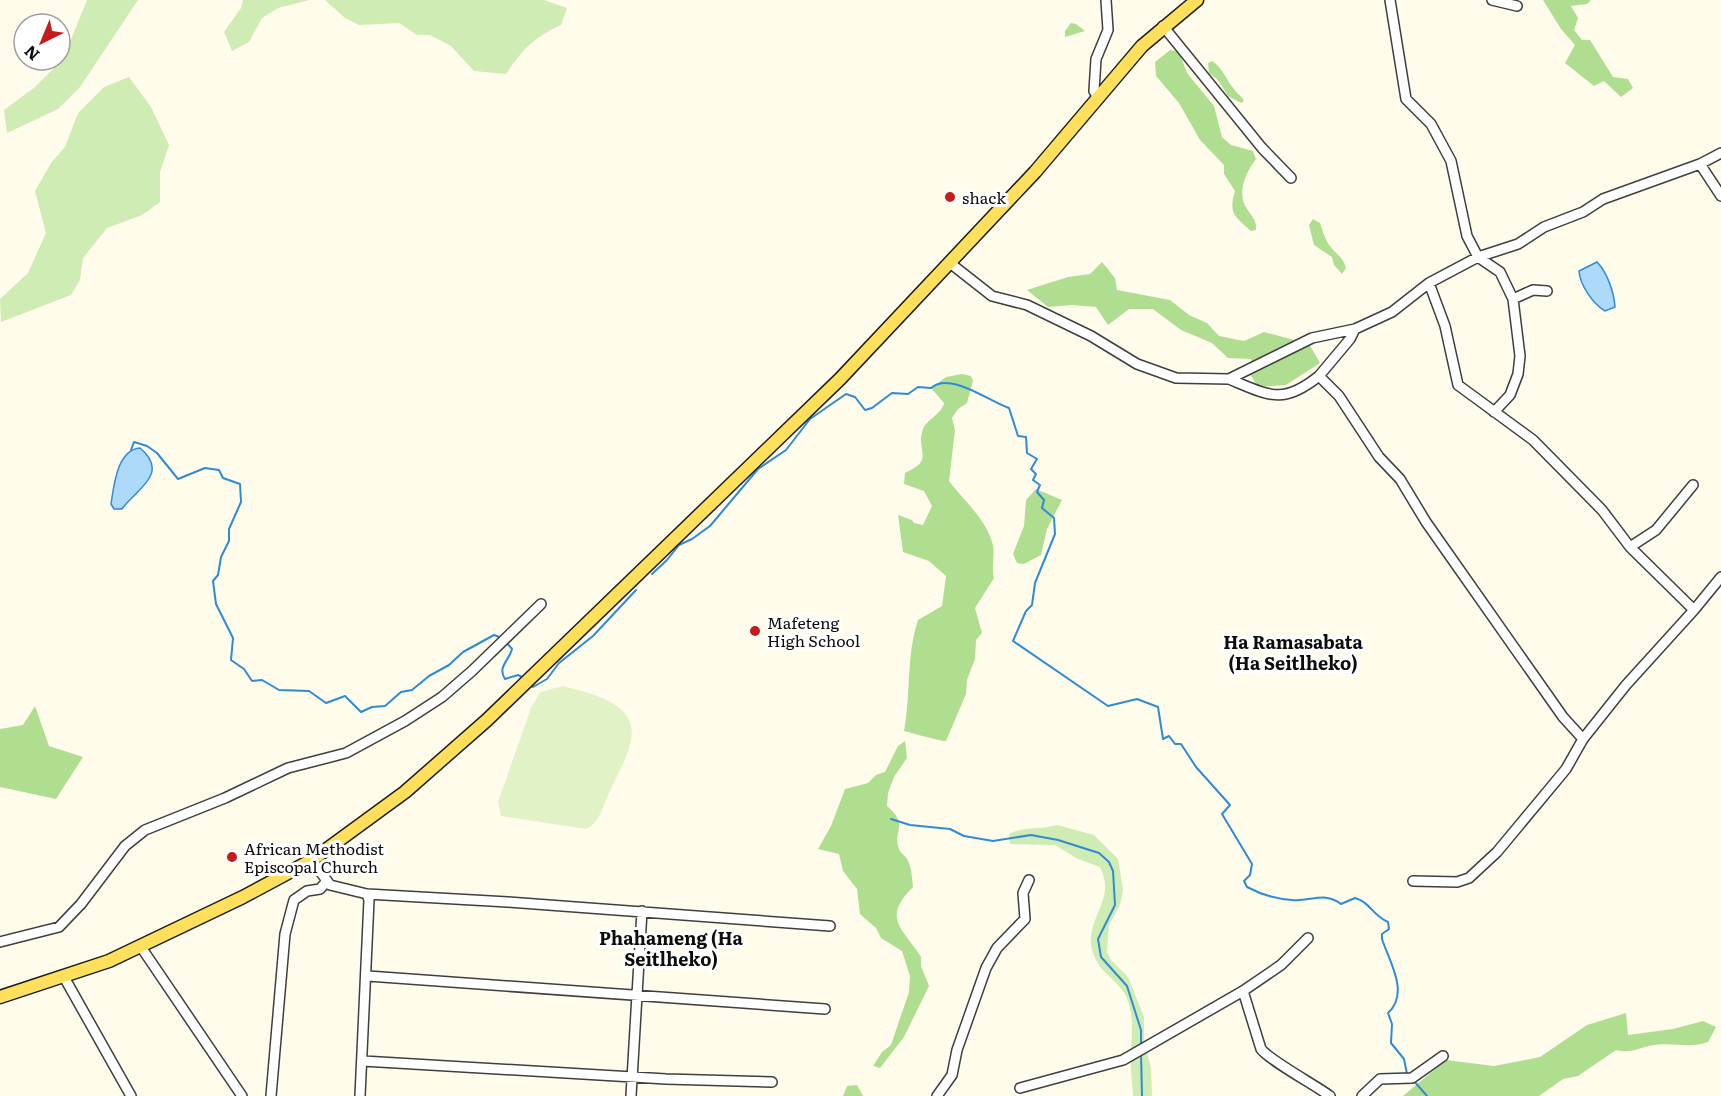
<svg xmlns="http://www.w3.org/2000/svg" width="1721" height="1096" viewBox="0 0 1721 1096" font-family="Literata,serif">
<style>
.green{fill:#ceecb3}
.forest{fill:#b0de91}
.pitch{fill:#e1f2c6}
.water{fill:#add9fa;stroke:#2f8bd6;stroke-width:1.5}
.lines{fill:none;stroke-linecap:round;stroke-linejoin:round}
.stream{stroke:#2f8bd6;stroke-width:2}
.minor-casing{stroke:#3f3f3f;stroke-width:12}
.major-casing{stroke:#1d1d1d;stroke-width:15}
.minor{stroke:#fff;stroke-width:9}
.major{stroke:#ffe05c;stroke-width:12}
.poi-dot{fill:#c51d1c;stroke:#fff;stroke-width:2}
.labels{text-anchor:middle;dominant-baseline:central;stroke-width:6;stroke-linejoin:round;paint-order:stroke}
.poi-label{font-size:16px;fill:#0c0c0c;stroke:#fff;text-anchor:start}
.neighbourhood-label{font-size:18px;font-weight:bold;fill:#0c0c0c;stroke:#fff}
</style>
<rect width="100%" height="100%" fill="#fffcec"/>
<path class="green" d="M87 0H138L80 87 58 109 7 133 4 110 35 87 63 59Z
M243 0H309L278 8 262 18 249 42 232 51 224 32 241 8Z
M325 0H544L567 8 561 25C533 38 523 49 506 74L474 71 451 46 430 35H417L399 23 359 25 345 18Z
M129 77 151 107 169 145 160 172V202L142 215 107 228 83 258 80 280 71 295 1 322 0 299 28 273 46 233 35 191 51 163 65 147 78 113 104 87Z
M1057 825 1094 835 1118 859 1123 890 1120 905 1109 925 1107 952 1111 960 1128 977 1144 1017V1041L1151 1068 1152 1096H1133C1133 1087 1131 1078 1131 1069 1129 1044 1137 1020 1126 996 1116 977 1094 971 1091 944 1089 915 1116 898 1100 867L1078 859 1055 845 1010 844 1009 834C1024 826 1041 830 1057 825Z"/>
<path class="forest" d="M1543 0H1591L1587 4 1571 6 1578 18 1574 30 1582 40H1590L1613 77 1628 79 1633 88 1621 97 1604 81 1594 86 1565 63 1575 45 1561 29Z
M1071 23 1076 24 1085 31 1065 37V31Z
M1170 50 1179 52 1187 73 1214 106 1222 137 1231 145 1253 151 1256 159C1246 172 1236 193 1247 209 1252 217 1257 220 1256 230L1251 231C1235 216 1228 214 1235 191L1224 174V165L1200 140 1179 103 1156 76 1155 62Z
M1212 61C1223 68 1226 80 1234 89 1237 94 1241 95 1244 101L1241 103 1228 96 1218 80 1209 73 1208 63Z
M1313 219 1320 223C1323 231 1324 238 1330 246 1336 255 1343 256 1346 268L1342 274 1334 265 1332 257 1314 245 1309 225Z
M1102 262 1115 278 1117 290 1170 300 1189 315 1207 323 1219 336 1244 341 1264 332 1309 344 1320 363 1286 385 1258 387 1250 374 1251 359 1228 358 1212 343 1181 330 1153 309H1129L1108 325 1096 307 1073 305 1048 307 1027 290 1068 277 1090 274Z
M962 374 971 376 973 381 967 403 958 409 952 418 955 430 949 481C964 501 987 520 993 545 995 557 991 567 994 578L975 608 982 633 976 640 975 659 967 680 966 694 946 741C938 741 913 733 904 731 911 694 906 656 918 620L942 606 946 576 929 561 903 552 898 515 912 520 914 523 923 525 932 506 924 491 904 484 905 473C936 459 915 452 923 429 927 419 941 415 944 403L931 388 946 377Z
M1036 489 1062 500 1047 529 1041 555 1024 564 1017 563 1013 554 1024 526 1026 500Z
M35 706 49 746 83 757 56 799 0 787V729L23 725Z
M905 741 907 758 894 777 888 793 887 806C910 826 892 830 899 849 901 854 905 855 907 859 912 867 912 879 913 887 881 919 903 928 921 957V966L929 986 904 1037 880 1068 873 1066 882 1052 891 1045 909 992 910 976 902 951 881 938 876 928 860 914 857 889 843 871 839 854 818 849 831 826 845 789 868 783 876 775 885 772 898 746Z
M1626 1013 1628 1035 1673 1029 1703 1021 1716 1027 1708 1042C1690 1049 1673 1042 1654 1045 1639 1047 1632 1054 1616 1050L1578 1076 1563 1079 1539 1096H1403L1446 1060 1494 1066 1540 1057 1587 1025Z
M857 1085 863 1096H843L847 1086Z"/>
<path class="pitch" d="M563 686C588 693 639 702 631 740 628 757 617 775 610 791 603 804 601 822 586 829L501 816 498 802 531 708 540 692Z"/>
<path class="water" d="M1597 262C1607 272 1614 292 1615 307L1605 311C1593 304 1580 285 1579 271Z
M140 448C171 474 135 490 122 509H114L111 504C114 485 117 450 140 448Z"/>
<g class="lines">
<path class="stream" d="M131 450 134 442 147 446 157 453 178 479 205 468 219 470 223 478 240 484 241 502 229 529V541L221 557 218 575 213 581 216 604 233 638 231 660 244 669 252 681 262 680 279 690 309 691 326 703 345 696 361 712 372 707 385 706 401 692 412 690 429 676 449 665 463 652 494 635 502 638
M652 574 667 560 679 545 692 539 710 526 758 469 786 450 810 419 846 394 855 397 865 410 872 408 892 393 908 394 918 387 931 388C950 371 988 401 1009 408L1018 436 1026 437 1027 453 1037 459 1031 469 1036 474 1033 480 1040 485 1037 492 1044 500 1042 508 1054 518 1055 534 1035 583 1032 605 1026 611 1013 641 1108 706 1137 699 1158 707 1163 739 1169 736 1175 744H1181L1196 767 1230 805 1222 814 1252 864 1250 875 1244 881 1247 887C1260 894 1276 899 1292 900 1310 902 1325 891 1341 904L1355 898C1370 902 1373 916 1388 922L1389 929 1382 934V939C1389 961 1410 993 1388 1013L1392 1024 1391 1043 1404 1059 1407 1074
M506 642 512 649C509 661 497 667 505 679L518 675 522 677
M533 687 547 679 559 663 593 636 636 590
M891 819 910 825 950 829 964 836 993 841 1031 835 1058 840 1099 853 1109 862 1113 871 1115 905 1098 939 1101 957 1127 986 1141 1030V1047
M1141 1053 1142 1096
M1413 1080 1427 1096"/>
<defs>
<path id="minor" d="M1390 0 1406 99 1431 124 1451 161 1467 236 1478 257 1500 272 1513 299 1520 356 1518 374 1510 395 1494 412
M1492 0 1517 6
M1163 26 1262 148 1291 178
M1098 98 1094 91 1096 59 1108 30 1106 0
M1700 164 1721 196
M950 263 992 296 1027 305 1091 336 1137 364 1176 378 1229 379 1312 338 1355 329
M1513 299 1533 290 1547 291
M1319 376 1350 339 1355 329 1392 312 1429 283 1478 257 1518 244 1544 227 1583 212 1603 199 1700 164 1721 153
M1229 379C1270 396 1283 405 1319 376L1339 396 1379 457 1400 479 1426 522 1563 717 1583 739
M1630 547 1656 530 1693 485
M1694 610 1721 577
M312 860 330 885 367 894 369 900 360 1096
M1413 881 1457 882 1469 878 1497 852 1566 769 1583 739 1626 685 1694 610 1630 547 1602 510 1533 440 1458 385 1445 326 1429 283
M367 894 508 902 830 926
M0 942 59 927 81 904 125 846 145 830 225 798 288 768 346 753 405 721 442 697 472 671 541 604
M141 947 242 1096
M368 976 825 1009
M64 977 131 1096
M1243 991 1261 1049C1269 1060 1315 1085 1330 1096
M363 1061 666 1079 772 1082
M1020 1088 1123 1060 1243 991 1281 965 1308 938
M271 1096 285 934 294 900 307 891 320 889 326 882
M631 1096 642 911
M937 1096 952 1075 957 1050 986 968 997 948 1025 919 1023 893 1029 880
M1362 1096 1380 1079 1412 1078 1443 1056"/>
<path id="major" d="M0 997 109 961 243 897 312 860 405 792 487 720 840 379 1035 172 1142 46 1197 0"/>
</defs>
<use href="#minor" class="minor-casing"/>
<use href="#major" class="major-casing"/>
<use href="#minor" class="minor"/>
<use href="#major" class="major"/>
</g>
<g class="poi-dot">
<circle cx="950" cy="197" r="6"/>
<circle cx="755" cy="631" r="6"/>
<circle cx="232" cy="857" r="6"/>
</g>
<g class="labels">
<g class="poi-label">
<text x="962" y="197">shack</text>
<text x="767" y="622">Mafeteng<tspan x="767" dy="18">High School</tspan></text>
<text x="244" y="848">African Methodist<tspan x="244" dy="18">Episcopal Church</tspan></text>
</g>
<g class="neighbourhood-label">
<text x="1293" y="641">Ha Ramasabata<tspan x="1293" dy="21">(Ha Seitlheko)</tspan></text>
<text x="671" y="937">Phahameng (Ha<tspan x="671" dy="21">Seitlheko)</tspan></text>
</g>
</g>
<g transform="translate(42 42) rotate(223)"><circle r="28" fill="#ffffff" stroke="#9e9e9e" stroke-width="1.5"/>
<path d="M0-4.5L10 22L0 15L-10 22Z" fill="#c51d1c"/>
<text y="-9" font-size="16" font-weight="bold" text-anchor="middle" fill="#0c0c0c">N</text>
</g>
</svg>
